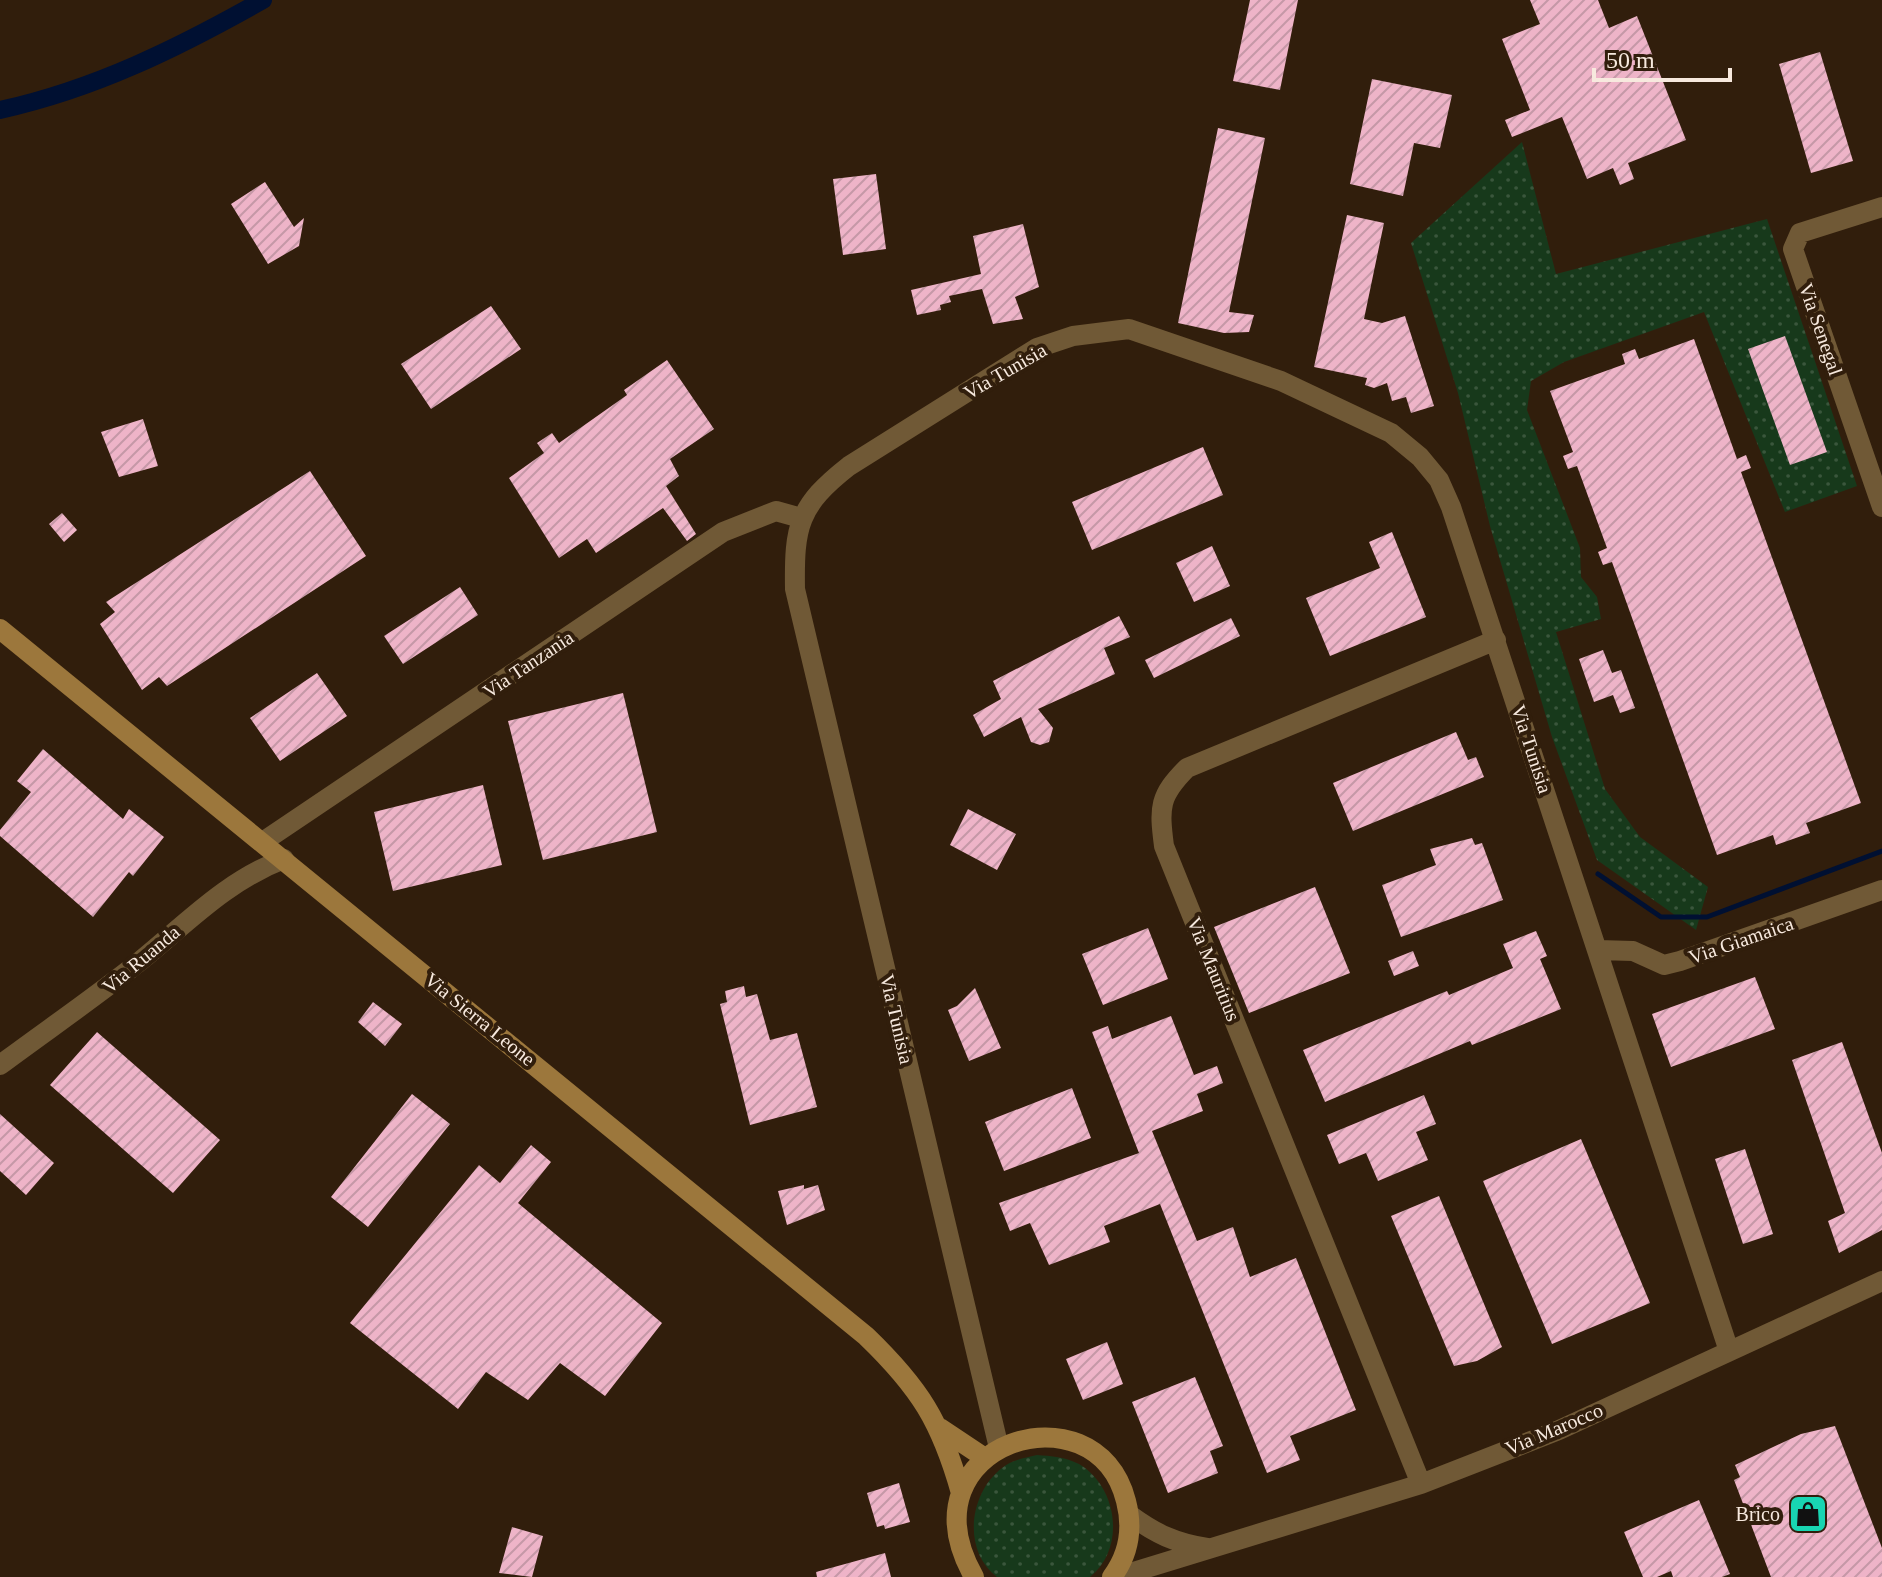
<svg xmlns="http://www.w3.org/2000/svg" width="1882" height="1577" viewBox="0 0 1882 1577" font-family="'Times New Roman',serif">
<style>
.grass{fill:url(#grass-dots)}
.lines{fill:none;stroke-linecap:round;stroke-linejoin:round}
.stream{stroke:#001032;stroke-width:5}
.canal{stroke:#001032;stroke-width:18}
.building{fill:url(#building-hatch)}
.street{stroke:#705936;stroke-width:20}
.secondary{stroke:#9c773c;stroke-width:20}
.labels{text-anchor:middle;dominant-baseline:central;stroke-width:8;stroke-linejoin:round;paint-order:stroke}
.street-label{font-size:20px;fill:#f7e9de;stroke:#311e0c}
.poi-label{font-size:20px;fill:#f7e9de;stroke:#311e0c;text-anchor:end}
</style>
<defs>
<pattern id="grass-dots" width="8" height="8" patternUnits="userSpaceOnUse" patternTransform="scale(2)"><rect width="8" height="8" fill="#17391b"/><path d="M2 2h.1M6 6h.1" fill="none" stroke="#3a563c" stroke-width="1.8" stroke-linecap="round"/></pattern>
<pattern id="building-hatch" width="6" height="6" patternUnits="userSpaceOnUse" patternTransform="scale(2)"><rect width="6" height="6" fill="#eeb4c8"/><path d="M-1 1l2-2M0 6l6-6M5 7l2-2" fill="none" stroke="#c598a7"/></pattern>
</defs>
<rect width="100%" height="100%" fill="#311e0c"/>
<path class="grass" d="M1522 142 1556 274 1767 219 1857 486 1785 512 1704 312 1564 362 1531 381 1527 410 1580 548 1581 577 1597 597 1601 619 1556 632 1605 789 1640 837 1708 887 1696 930 1597 860 1552 737 1490 526 1458 393 1411 243Z
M1037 1455C1051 1456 1065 1457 1079 1464 1118 1487 1126 1548 1090 1577H997C962 1551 969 1493 1002 1468 1012 1460 1024 1458 1037 1455Z"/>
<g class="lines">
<path class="stream" d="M1598 874 1661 917H1707L1882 851"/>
<path class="canal" d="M0 110C95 89 178 48 263 0"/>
</g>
<path class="building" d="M1250 0H1298L1280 90 1233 81Z
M1530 0H1598L1609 28 1637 16 1686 140 1628 163 1634 179 1620 185 1613 168 1587 179 1562 117 1512 137 1505 120 1530 110 1502 39 1540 24Z
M1820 52 1853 161 1811 173 1779 64Z
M1372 79 1452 95 1440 148 1414 143 1403 196 1350 184Z
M1218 128 1265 138 1229 312 1254 315 1249 332 1224 333 1178 323Z
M876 174 886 249 843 255 833 179Z
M265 182 294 227 304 218 299 246 268 264 231 204Z
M1347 215 1384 223 1364 319 1382 323 1405 316 1434 406 1411 413 1406 397 1392 401 1387 383 1374 388 1365 385 1367 378 1314 367Z
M1023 224 1039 287 1015 297 1023 319 993 324 982 289 949 296 951 302 940 305 941 310 917 315 911 290 981 274 973 236Z
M491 306 521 349 431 409 401 364Z
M1785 336 1827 452 1790 465 1748 349Z
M1694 339 1737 459 1746 455 1751 468 1741 472 1861 803 1806 823 1810 833 1776 845 1773 835 1717 855 1612 562 1603 565 1598 552 1607 548 1577 466 1568 469 1563 456 1573 452 1550 391 1625 364 1622 354 1635 349 1639 359Z
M667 360 714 429 670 459 679 476 666 486 696 534 687 541 663 508 596 553 587 539 559 558 509 478 544 453 537 443 552 433 559 443 627 395 624 390Z
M143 419 158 466 119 477 101 432Z
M1203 447 1223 495 1092 550 1072 502Z
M310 471 366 556 167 686 159 677 142 690 100 624 115 612 106 602Z
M62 513 77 530 64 542 49 524Z
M1392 532 1426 617 1330 656 1306 598 1380 568 1369 542Z
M1212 546 1230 586 1194 602 1176 563Z
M460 587 478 615 403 664 384 636Z
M1119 616 1130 637 1104 648 1115 674 1038 709 1053 728 1049 742 1040 745 1031 742 1021 717 984 737 973 715 1001 699 993 681Z
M1231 618 1240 636 1154 678 1145 660Z
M1603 650 1612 673 1621 670 1635 708 1620 713 1613 695 1594 702 1579 659Z
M317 673 347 716 280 761 250 718Z
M623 693 657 832 543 860 508 721Z
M1456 732 1468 760 1476 757 1484 777 1353 831 1333 783Z
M43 749 123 819 129 809 164 837 133 876 129 872 93 917 0 836V830L31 792 17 781Z
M483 785 502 865 393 891 374 812Z
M968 809 1016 834 997 870 950 845Z
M1472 838 1475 845 1482 843 1503 900 1401 937 1382 885 1436 865 1430 849Z
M1315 887 1350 973 1249 1013 1214 927Z
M1148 928 1168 979 1103 1005 1082 954Z
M1536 931 1547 956 1540 959 1561 1009 1472 1045 1470 1041 1325 1102 1303 1050 1447 991 1449 995 1513 968 1503 944Z
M1413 951 1419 966 1394 976 1388 961Z
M1755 977 1775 1029 1671 1067 1652 1014Z
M744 986 746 997 757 994 770 1040 797 1033 817 1107 750 1125 720 1004 727 1002 725 991Z
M975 988 1001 1048 969 1061 948 1010 957 1006Z
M373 1002 402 1024 385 1046 358 1022Z
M1171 1016 1194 1075 1217 1066 1223 1083 1197 1094 1203 1111 1152 1131 1197 1241 1233 1227 1250 1277 1296 1258 1356 1410 1290 1436 1300 1460 1267 1473 1160 1204 1104 1226 1110 1242 1049 1265 1030 1223 1010 1231 999 1203 1139 1153 1092 1032 1108 1026 1112 1039Z
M97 1032 220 1140 173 1193 50 1085Z
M1842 1042 1882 1153V1230L1839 1253 1828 1221 1845 1213 1792 1060Z
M1072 1088 1091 1138 1004 1171 985 1122Z
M412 1094 450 1124 368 1227 331 1197Z
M1424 1095 1436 1124 1416 1132 1428 1160 1378 1181 1366 1153 1339 1164 1327 1135Z
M0 1114 54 1163 26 1195 0 1171Z
M1581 1139 1650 1303 1552 1344 1483 1181Z
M531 1145 551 1162 518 1203 662 1323 605 1396 560 1363 528 1400 486 1372 458 1409 350 1323 479 1165 500 1183Z
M1745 1149 1773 1234 1743 1244 1715 1159Z
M804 1185V1189L818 1185 825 1210 787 1225 778 1191Z
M1439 1196 1502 1347 1477 1361 1454 1366 1391 1216Z
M1107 1342 1123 1384 1083 1400 1066 1359Z
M1195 1377 1223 1446 1210 1451 1218 1473 1168 1493 1132 1402Z
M1835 1426 1882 1548V1577H1771L1734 1480 1740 1477 1735 1465 1801 1434Z
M899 1483 910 1522 885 1529 884 1525 877 1527 867 1493Z
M1699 1500 1730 1574 1722 1577H1673L1671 1571 1657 1577H1643L1624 1532Z
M512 1527 543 1536 532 1577 499 1573Z
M885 1553 891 1577H817L816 1572Z"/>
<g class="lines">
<path class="street" d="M1882 207 1800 233 1793 249 1882 507
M264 841 723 532 776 511 801 518
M1598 950 1633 951 1664 965 1680 961 1882 890
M0 1065C47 1030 94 998 139 962 187 923 226 881 284 859
M999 1448 795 589C794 526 798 506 849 466L1037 348 1073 336 1129 329 1281 381 1391 433 1420 457 1439 480 1451 507 1729 1351
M1421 1484 1164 846C1159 807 1159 796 1187 768L1496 640
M1130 1515C1156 1534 1175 1543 1207 1548
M1117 1577 1421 1484 1559 1430 1882 1281"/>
<path class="secondary" d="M0 629 866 1336C920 1388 941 1422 961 1493
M940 1428 985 1458
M974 1577C898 1443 1096 1382 1126 1501 1133 1528 1129 1554 1112 1577"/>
</g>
<defs>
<symbol id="shop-square" viewBox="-11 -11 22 22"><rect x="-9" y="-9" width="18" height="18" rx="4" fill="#18d5b2" stroke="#311e0c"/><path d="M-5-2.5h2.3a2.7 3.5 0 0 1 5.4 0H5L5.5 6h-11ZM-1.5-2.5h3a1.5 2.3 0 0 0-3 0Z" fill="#111"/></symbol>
</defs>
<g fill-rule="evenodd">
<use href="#shop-square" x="1786" y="1492" width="44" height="44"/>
</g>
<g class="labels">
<g class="street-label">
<text transform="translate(1821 329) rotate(71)">Via Senegal</text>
<text transform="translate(1005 371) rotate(-30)">Via Tunisia</text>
<text transform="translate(528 664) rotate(-34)">Via Tanzania</text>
<text transform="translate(1532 749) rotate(72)">Via Tunisia</text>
<text transform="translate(1741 940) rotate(-19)">Via Giamaica</text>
<text transform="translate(141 959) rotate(-40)">Via Ruanda</text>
<text transform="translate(1214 969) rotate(68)">Via Mauritius</text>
<text transform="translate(480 1019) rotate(39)">Via Sierra Leone</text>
<text transform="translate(897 1019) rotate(77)">Via Tunisia</text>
<text transform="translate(1554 1429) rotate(-23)">Via Marocco</text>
</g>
<g class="poi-label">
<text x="1780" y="1514">Brico</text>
</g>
</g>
<path d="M1594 68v12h136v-12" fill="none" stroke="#f7e9de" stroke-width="4"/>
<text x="1606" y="68" font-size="24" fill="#f7e9de" stroke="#311e0c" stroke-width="6" paint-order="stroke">50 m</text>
</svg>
